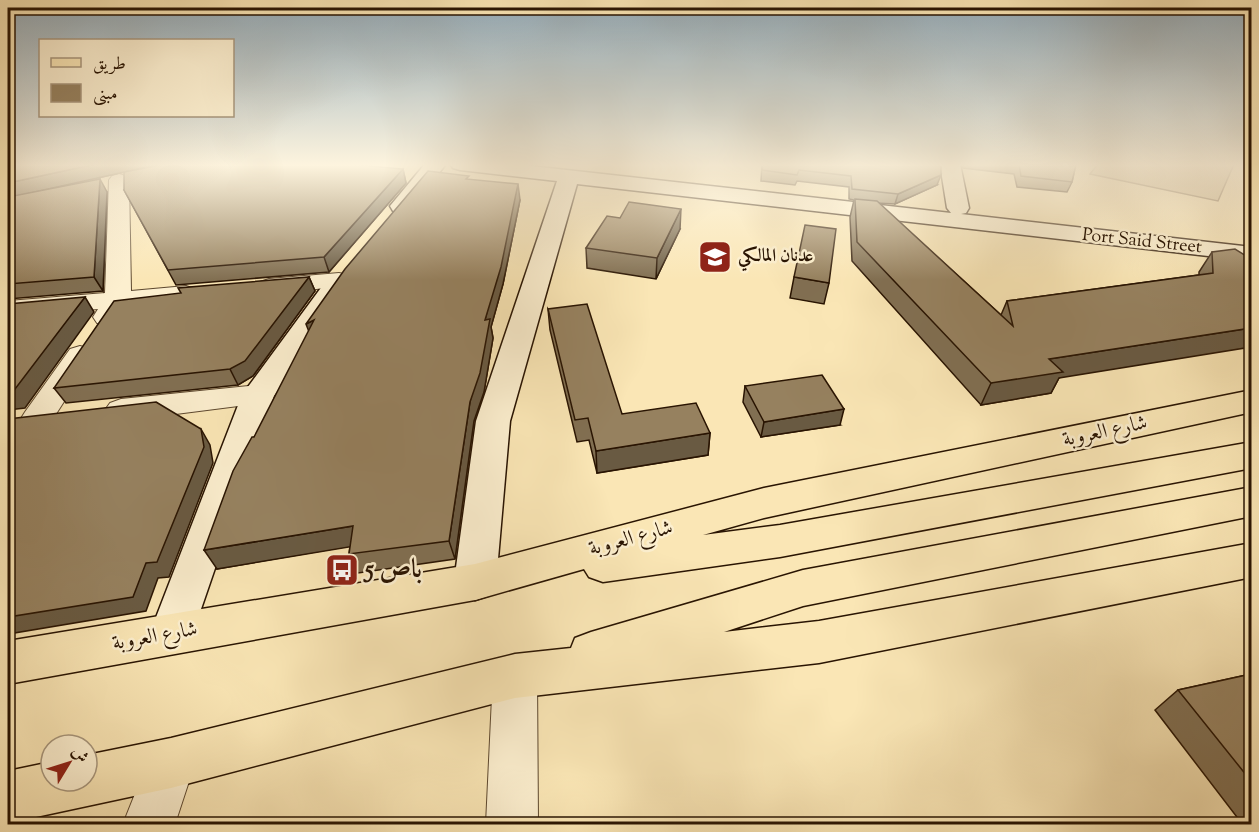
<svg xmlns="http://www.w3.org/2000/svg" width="1259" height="832" viewBox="0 0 1259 832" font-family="'Sorts Mill Goudy',Amiri,serif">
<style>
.green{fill:#d6c297;stroke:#806b4c;stroke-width:1.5}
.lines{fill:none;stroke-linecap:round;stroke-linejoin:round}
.street-casing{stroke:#5d482f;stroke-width:2}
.secondary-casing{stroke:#291402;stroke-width:3}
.primary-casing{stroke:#291402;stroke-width:3}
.street{fill:#fcefcf;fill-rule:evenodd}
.secondary{fill:#fcefcf;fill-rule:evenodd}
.primary{fill:#fae6b5;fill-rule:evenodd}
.wall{fill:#816f52;stroke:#291402;stroke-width:1.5}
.shaded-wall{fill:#695a42;stroke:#291402;stroke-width:1.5}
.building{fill:#96815f;stroke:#291402;stroke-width:1.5}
.labels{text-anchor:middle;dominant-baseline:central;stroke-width:5;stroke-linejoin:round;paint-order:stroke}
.far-street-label{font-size:18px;fill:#291402;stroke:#fcefcf}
.far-poi-label{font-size:18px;font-weight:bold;fill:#291402;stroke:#fcefcf;text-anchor:start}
.street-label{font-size:21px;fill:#291402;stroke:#fcefcf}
.near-poi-label{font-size:26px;font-weight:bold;fill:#291402;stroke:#fcefcf;text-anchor:start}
</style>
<rect width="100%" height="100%" fill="#fae6b5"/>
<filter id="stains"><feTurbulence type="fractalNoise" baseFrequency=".00333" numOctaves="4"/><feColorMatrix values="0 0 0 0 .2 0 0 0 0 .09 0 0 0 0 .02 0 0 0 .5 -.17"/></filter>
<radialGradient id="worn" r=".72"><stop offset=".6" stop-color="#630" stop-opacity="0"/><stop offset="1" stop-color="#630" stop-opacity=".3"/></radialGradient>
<path class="green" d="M1098 164H1234L1218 201 1090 174Z"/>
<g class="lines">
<defs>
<path id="street" d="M119 174 126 176 129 180 131 291 186 286 195 289 199 294 195 299 126 307 115 323 106 325 97 323 93 317 98 309 8 317V301L105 293 109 180 112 176Z
M339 273 348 275 351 280 348 285 269 295 260 292 256 287 260 282 269 279Z
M80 346 90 349 94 355 47 428 36 431 25 428 20 420 25 412 70 349Z
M258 385 269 388 273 395 269 402 121 421 110 417 105 410 110 403 121 399Z
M515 655 531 661 537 676 538 824H486L493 676 499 661Z
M171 739 188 746 195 763 175 824H123L154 746Z"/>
<path id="secondary" d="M425 164H446L409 211 401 213 393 211 390 206Z
M450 164H513L951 213 947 208 940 164H960L969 208 966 213 961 214 1252 247V261L577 184 510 421 496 582 490 595 475 600 460 595 454 582 476 421 557 181 460 170 453 168Z
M332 283 341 285 345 291 274 396 188 647 172 653 156 647 150 633 242 395 323 285Z"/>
<path id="primary" d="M1252 390V412L764 518 703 535 780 525 1252 442V468L780 557 603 582 589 577 584 569 475 600 8 684V641L475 564 764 488Z
M1252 487V516L803 606 724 632 819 621 1252 543V577L819 663 515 698 171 788 8 823V771L51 762V781H87V755L171 738 515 654 571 648 575 638 591 632 803 570Z"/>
</defs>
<use href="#street" class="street-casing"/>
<use href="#secondary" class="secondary-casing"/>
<use href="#primary" class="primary-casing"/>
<use href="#street" class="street"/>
<use href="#secondary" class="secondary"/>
<use href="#primary" class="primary"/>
</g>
<path class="wall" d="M25 164H160L16 196 107 192 103 291 8 299V167Z
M762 164 937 185 895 204 878 203 1001 315 1007 301 1199 275V272L1212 252 1251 259 1059 378 1051 393 981 405 852 261 850 217 854 200 849 199V187L797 181 795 185 761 181Z
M961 164H1076L1072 182 1067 192 1017 187 1014 174 963 168Z
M403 169 406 183 329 272 176 285 124 190Z
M469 180 520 200 503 284 491 327 493 338 484 392 474 421 455 559 358 573 349 554 350 546 217 569 254 437Z
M680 229 656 279 587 268 586 248Z
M309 277 315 291 253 376 238 385 66 403 54 388Z
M794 277 829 283 824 304 790 298Z
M548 309 622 414 710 433 708 455 597 473 589 440 577 442 550 330Z
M745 386 840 425 761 437 743 402Z
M1251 674V825H1243L1155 710 1178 690Z"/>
<path class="shaded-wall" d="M96 164H160L8 198V183Z
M403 169 406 183 329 272 324 257Z
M941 175 937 185 895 204 898 194Z
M100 179 107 192 103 291 94 277Z
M518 184 520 200 503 284 491 327 493 338 484 392 474 421 455 559 449 541 470 402 485 320Z
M681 209 680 229 656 279 657 258Z
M309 277 315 291 253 376 238 385 230 369Z
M85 297 94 312 25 408 8 410V393Z
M314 320 313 342 306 324Z
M1251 328V347L1059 378 1051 393 981 405 991 383 1049 359Z
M844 409 840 425 761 437 764 422Z
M201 429 210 445 213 463 169 577 158 578 146 611 8 634V617L146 563Z
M710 433 708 455 597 473 596 451Z
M353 526 361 545 217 569 204 550Z"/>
<path class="building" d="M25 164H96L8 183V167Z
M165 164H350L403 169 324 257 168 270 124 190V172Z
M763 164H941V175L898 194 852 189 851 176 799 170 797 175 762 170Z
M1019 164H1076L1072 182 1021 176Z
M428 171 469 176 466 179 518 184 501 267 485 320 490 319 480 373 470 402 449 541 349 554 353 526 204 550 233 471 252 437H254L314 320 306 324 345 269Z
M100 179 94 277 8 284V197Z
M855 199 877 201 1013 326 1007 301 1213 273 1212 252 1235 249 1251 259V328L1049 359 1063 372 991 383 857 242Z
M629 202 681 209 657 258 586 248 607 216 620 218Z
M805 225 836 229 829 283 794 277Z
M309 277 245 361 230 369 54 388 114 301 181 293 178 288Z
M85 297 12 393H8V304Z
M587 304 622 414 696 403 710 433 596 451 588 418 575 420 548 309Z
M822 375 844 409 764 422 745 386Z
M156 402 201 429 204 447 157 562 146 563 133 597 8 617V419Z
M1251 674V781L1178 690Z"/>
<linearGradient id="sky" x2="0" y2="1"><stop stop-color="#93acbb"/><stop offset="0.59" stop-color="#fdf4de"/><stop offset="1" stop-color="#fdf4de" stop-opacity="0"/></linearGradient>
<rect width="1259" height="280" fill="url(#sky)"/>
<defs>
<symbol id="school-square" viewBox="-11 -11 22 22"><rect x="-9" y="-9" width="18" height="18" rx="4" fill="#8f2418" stroke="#fcefcf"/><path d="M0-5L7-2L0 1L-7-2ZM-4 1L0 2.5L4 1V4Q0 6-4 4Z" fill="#fff"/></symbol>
<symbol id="bus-square" viewBox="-11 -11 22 22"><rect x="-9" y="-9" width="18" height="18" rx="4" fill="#8f2418" stroke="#fcefcf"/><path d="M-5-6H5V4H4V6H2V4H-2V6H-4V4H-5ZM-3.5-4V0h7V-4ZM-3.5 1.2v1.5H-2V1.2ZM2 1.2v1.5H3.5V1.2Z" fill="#fff"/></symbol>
</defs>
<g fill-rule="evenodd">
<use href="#school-square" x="696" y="238" width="38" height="38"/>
<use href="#bus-square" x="323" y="551" width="38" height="38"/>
</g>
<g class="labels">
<g class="far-street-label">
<text transform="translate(1142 242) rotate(6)">Port Said Street</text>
</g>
<g class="far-poi-label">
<text x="738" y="257">عدنان المالكي</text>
</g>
<g class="street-label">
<text transform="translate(1105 432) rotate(-12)">شارع العروبة</text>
<text transform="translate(631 539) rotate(-15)">شارع العروبة</text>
<text transform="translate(155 637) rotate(-10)">شارع العروبة</text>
</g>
<g class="near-poi-label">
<text x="365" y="570">باص 5</text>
</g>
</g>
<rect width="1259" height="832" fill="none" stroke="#fae6b5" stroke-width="30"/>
<rect x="9" y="9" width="1241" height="814" fill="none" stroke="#291402" stroke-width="3"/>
<rect x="15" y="15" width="1229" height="802" fill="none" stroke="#291402" stroke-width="1.5"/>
<rect x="39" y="39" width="195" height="78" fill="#fcefcf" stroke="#a8977d" stroke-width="1.5"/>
<rect x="51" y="58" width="30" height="9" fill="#fae6b5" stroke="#a8977d" stroke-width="1.5"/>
<text x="93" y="69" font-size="18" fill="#291402">طريق</text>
<rect x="51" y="84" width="30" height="18" fill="#96815f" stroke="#a8977d" stroke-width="1.5"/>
<text x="93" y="99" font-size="18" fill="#291402">مبنى</text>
<g transform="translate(69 763) rotate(52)"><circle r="28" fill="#fcefcf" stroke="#a8977d" stroke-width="1.5"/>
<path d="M0-4.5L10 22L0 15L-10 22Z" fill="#8f2418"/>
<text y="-9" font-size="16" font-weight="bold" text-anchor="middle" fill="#291402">ش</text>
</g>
<rect width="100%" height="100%" filter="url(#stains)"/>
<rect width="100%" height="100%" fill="url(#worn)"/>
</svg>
